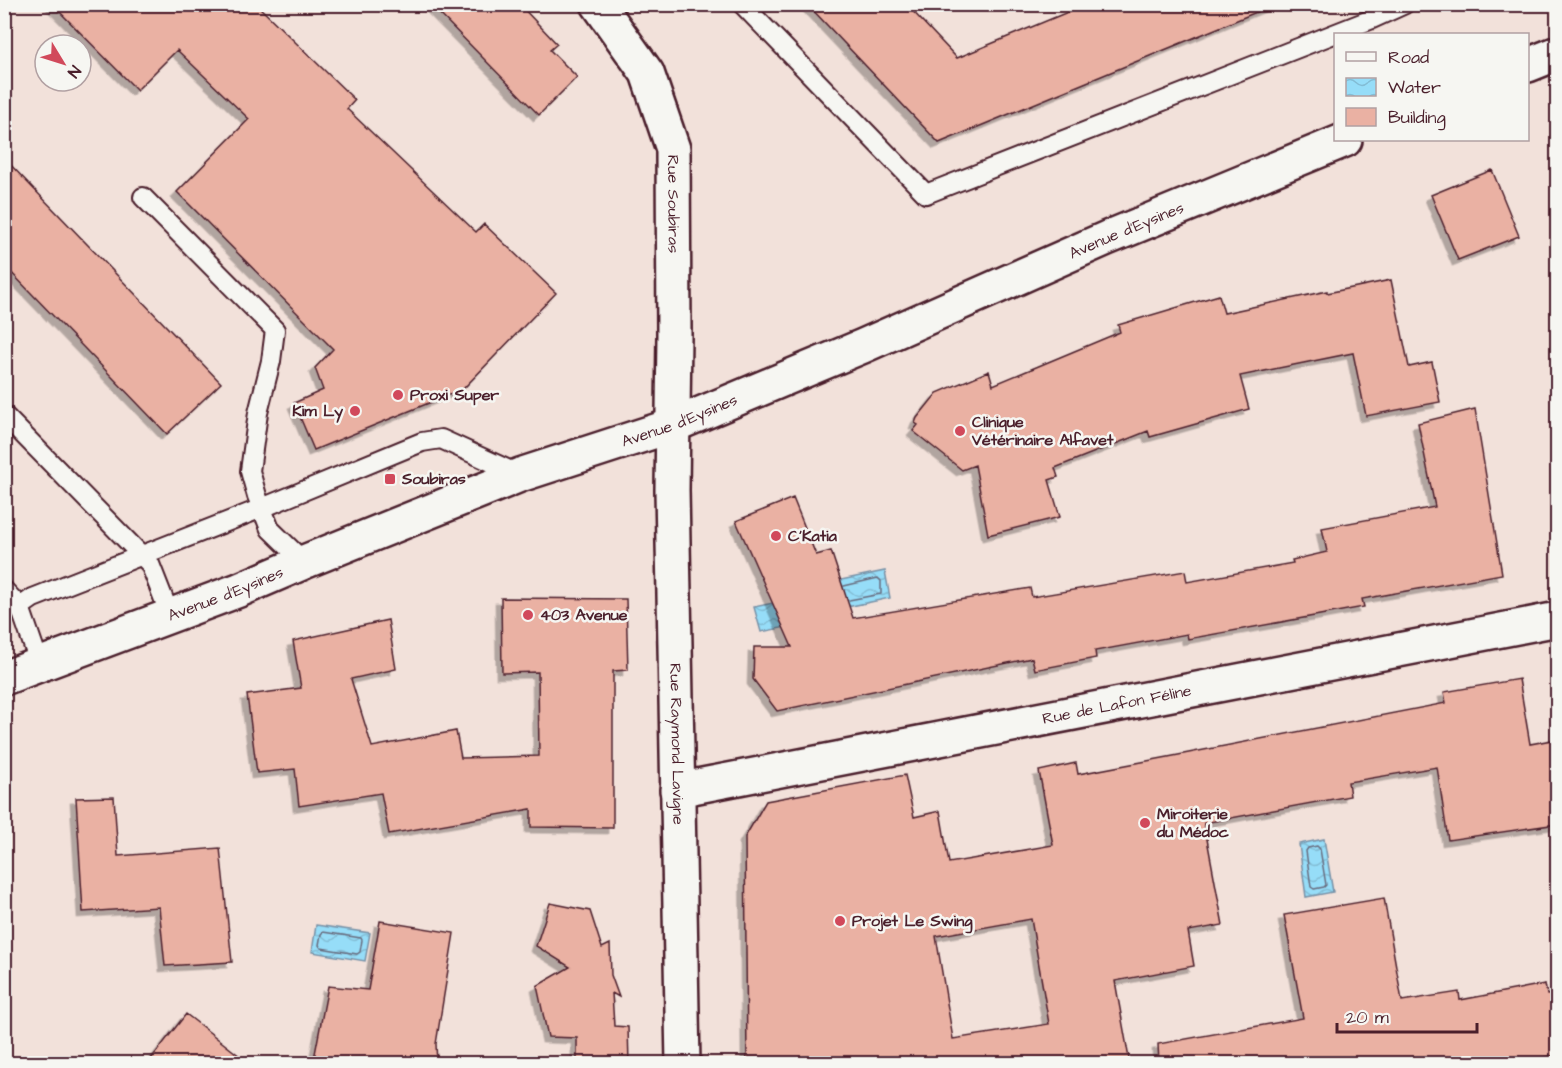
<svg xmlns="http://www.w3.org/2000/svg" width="1562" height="1068" viewBox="0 0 1562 1068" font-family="'Architects Daughter',sans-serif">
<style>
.water{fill:url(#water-waves);stroke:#7891a6;stroke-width:1.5}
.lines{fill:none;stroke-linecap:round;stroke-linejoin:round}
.shore{stroke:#686b7d;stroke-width:1.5}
.building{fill:#eab1a3;stroke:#4a1f2b;stroke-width:1.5;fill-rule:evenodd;filter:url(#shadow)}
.service-casing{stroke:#4a1f2b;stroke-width:22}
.minor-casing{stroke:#4a1f2b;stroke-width:38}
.tertiary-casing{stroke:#4a1f2b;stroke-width:38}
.service{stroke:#f6f6f2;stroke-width:18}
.minor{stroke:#f6f6f2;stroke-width:33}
.tertiary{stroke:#f6f6f2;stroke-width:33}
.poi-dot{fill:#d1495b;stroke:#f6f6f2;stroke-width:2}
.labels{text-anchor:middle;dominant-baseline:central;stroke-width:5;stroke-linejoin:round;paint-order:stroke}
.street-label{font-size:16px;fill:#4a1f2b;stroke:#f6f6f2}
.poi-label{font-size:16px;font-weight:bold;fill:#4a1f2b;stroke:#f6f6f2;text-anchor:start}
</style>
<defs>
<pattern id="water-waves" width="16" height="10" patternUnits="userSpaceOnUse" patternTransform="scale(1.5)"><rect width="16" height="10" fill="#96ddf8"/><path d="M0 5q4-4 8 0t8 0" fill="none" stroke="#83bdd5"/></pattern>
<filter id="shadow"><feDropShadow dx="-5.5" dy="5.5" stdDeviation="0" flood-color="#0004"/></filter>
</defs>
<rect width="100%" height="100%" fill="#f2e1da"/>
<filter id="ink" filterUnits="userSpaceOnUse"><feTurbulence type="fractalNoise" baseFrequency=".0167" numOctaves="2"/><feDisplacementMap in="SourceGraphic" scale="12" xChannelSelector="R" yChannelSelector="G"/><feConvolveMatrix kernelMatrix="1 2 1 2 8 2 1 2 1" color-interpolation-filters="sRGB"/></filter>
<g filter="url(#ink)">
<path class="water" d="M885 571 890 598 842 608 836 581Z
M808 596 813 622 761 632 754 607Z
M1324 839 1333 892 1306 897 1299 844Z
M316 925 370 933 365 961 312 952Z"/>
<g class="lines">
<path class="shore" d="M844 586 878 578 881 581V594L849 600
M1317 846 1320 849 1326 885 1324 887 1314 889 1311 887 1306 851 1308 848Z
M323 932 361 938 362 940 360 952 357 954 321 948 319 945 321 934Z"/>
</g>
<path class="building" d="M52 4H256L355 100 347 109 476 232 484 224 556 293 463 389 314 450 294 403 323 390 315 368 333 349 177 192 249 119 177 50 137 90Z
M430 4H519L557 44 550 50 577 77 539 115Z
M807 4H906L957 58 1087 4 1271 6 939 143Z
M4 158 221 383 167 434 4 265Z
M1492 170 1519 236 1458 260 1431 195Z
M1391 280 1409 367 1432 362 1440 402 1366 416 1353 353 1240 376 1249 409 1150 437 1148 431 1055 468 1058 477 1049 480 1060 517 988 535 975 465 962 470 913 431 918 425 915 423 917 418 937 393 989 371 993 385 1120 332 1118 325 1219 295 1224 313 1327 291V293Z
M1475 409 1502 574 1362 599 1364 607 1188 639 1187 634 1095 651 1096 658 1035 670 1032 658 777 711 753 679 754 647H792L736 521 793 498 816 555 831 551 853 618 1030 588 1032 597 1185 571 1187 582 1293 563 1292 560 1327 552 1322 528 1435 507 1418 423Z
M501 598 626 599 628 670 613 671V828L531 827V809L389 834 381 793 299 806 295 769 257 773 247 695 301 688 293 641 388 620 396 669 351 679 372 747 456 731 461 758 539 756 538 672 502 673Z
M1519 679 1530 744 1557 739V824L1448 840 1437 767 1348 782 1350 796 1204 823 1223 925 1188 931 1194 966 1115 981 1130 1064H747L745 837 766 801 905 775 914 817 940 811 949 863 1053 845 1039 771 1076 763 1078 774 1168 757 1446 703 1444 692ZM1031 919 1049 1024 953 1039 936 936Z
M114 797 118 856 220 848 232 962 165 966 159 907 83 912 76 798Z
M1384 898 1402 1001 1459 992 1460 1000 1545 984 1547 995 1557 994V1055L1507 1064H1159L1158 1044 1303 1018 1284 915Z
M550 903 590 911 602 948 610 944 611 975 619 997 612 993 614 1026 628 1027 629 1064H577V1038L548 1037 537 986 570 967 536 946Z
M380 921 454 933 436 1044 437 1064H313L328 986 368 990Z
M186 1014 250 1064H147Z"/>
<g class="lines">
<defs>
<path id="service" d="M742 4 926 194 1372 19 1405 4
M143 197 275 330 271 361 258 413 250 471 257 496 270 529 304 562
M4 415 150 564 170 615
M4 590 20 607 40 665
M20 607 33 598 262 508 422 442 441 439 520 475"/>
<g id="minor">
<path id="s1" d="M598 4 647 73 673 149 674 335 672 490 683 1064"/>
<path id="s2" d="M677 790 1558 619"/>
</g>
<g id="tertiary">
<path d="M1528 65 1558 53"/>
<path id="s3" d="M4 678 239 590 304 562 520 475 674 425 863 346 1107 238 1345 140"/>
</g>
</defs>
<use href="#service" class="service-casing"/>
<use href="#minor" class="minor-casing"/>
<use href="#tertiary" class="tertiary-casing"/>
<use href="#service" class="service"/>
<use href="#minor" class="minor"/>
<use href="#tertiary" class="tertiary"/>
</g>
</g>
<g class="poi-dot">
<circle cx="398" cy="395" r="6"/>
<circle cx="355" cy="411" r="6"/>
<circle cx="960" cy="431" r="6"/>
<rect x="384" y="473" width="12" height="12" rx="3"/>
<circle cx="776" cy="536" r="6"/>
<circle cx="528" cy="615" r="6"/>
<circle cx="1145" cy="823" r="6"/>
<circle cx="840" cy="921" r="6"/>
</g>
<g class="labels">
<g class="street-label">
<text stroke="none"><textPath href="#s1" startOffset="220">Rue Soubiras</textPath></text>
<text stroke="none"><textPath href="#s3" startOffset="1209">Avenue d'Eysines</textPath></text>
<text stroke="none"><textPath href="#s3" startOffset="723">Avenue d'Eysines</textPath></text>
<text stroke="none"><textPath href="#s3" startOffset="237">Avenue d'Eysines</textPath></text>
<text stroke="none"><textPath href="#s2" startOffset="448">Rue de Lafon Féline</textPath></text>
<text stroke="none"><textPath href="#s1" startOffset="760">Rue Raymond Lavigne</textPath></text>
</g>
<g class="poi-label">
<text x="410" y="395">Proxi Super</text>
<text x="343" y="411" text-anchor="end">Kim Ly</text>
<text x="972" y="422">Clinique<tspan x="972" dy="18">Vétérinaire Alfavet</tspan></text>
<text x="402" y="479">Soubiras</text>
<text x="788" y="536">C'Katia</text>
<text x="540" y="615">403 Avenue</text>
<text x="1157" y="814">Miroiterie<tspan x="1157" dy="18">du Médoc</tspan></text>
<text x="852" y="921">Projet Le Swing</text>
</g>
</g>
<rect width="1562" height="1068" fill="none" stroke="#f6f6f2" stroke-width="24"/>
<rect x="12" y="12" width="1538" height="1044" fill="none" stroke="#4a1f2b" stroke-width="2" filter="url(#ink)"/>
<rect x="1334" y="33" width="195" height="108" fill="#f6f6f2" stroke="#b1a0a2" stroke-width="1.5"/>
<rect x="1346" y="52" width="30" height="9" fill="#f6f6f2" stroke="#b1a0a2" stroke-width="1.5"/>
<text x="1388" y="63" font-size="18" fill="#4a1f2b">Road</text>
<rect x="1346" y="78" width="30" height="18" fill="url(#water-waves)" stroke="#b1a0a2" stroke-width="1.5"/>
<text x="1388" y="93" font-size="18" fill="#4a1f2b">Water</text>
<rect x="1346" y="108" width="30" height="18" fill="#eab1a3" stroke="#b1a0a2" stroke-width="1.5"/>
<text x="1388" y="123" font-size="18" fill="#4a1f2b">Building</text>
<g transform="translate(63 63) rotate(128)"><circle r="28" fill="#f6f6f2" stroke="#b1a0a2" stroke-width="1.5"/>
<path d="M0-4.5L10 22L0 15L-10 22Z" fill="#d1495b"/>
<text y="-9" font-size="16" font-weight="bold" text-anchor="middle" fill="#4a1f2b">N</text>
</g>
<path d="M1337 1023v9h140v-9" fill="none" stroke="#4a1f2b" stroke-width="3"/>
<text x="1346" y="1023" font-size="18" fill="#4a1f2b" stroke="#f6f6f2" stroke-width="4.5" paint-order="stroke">20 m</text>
</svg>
